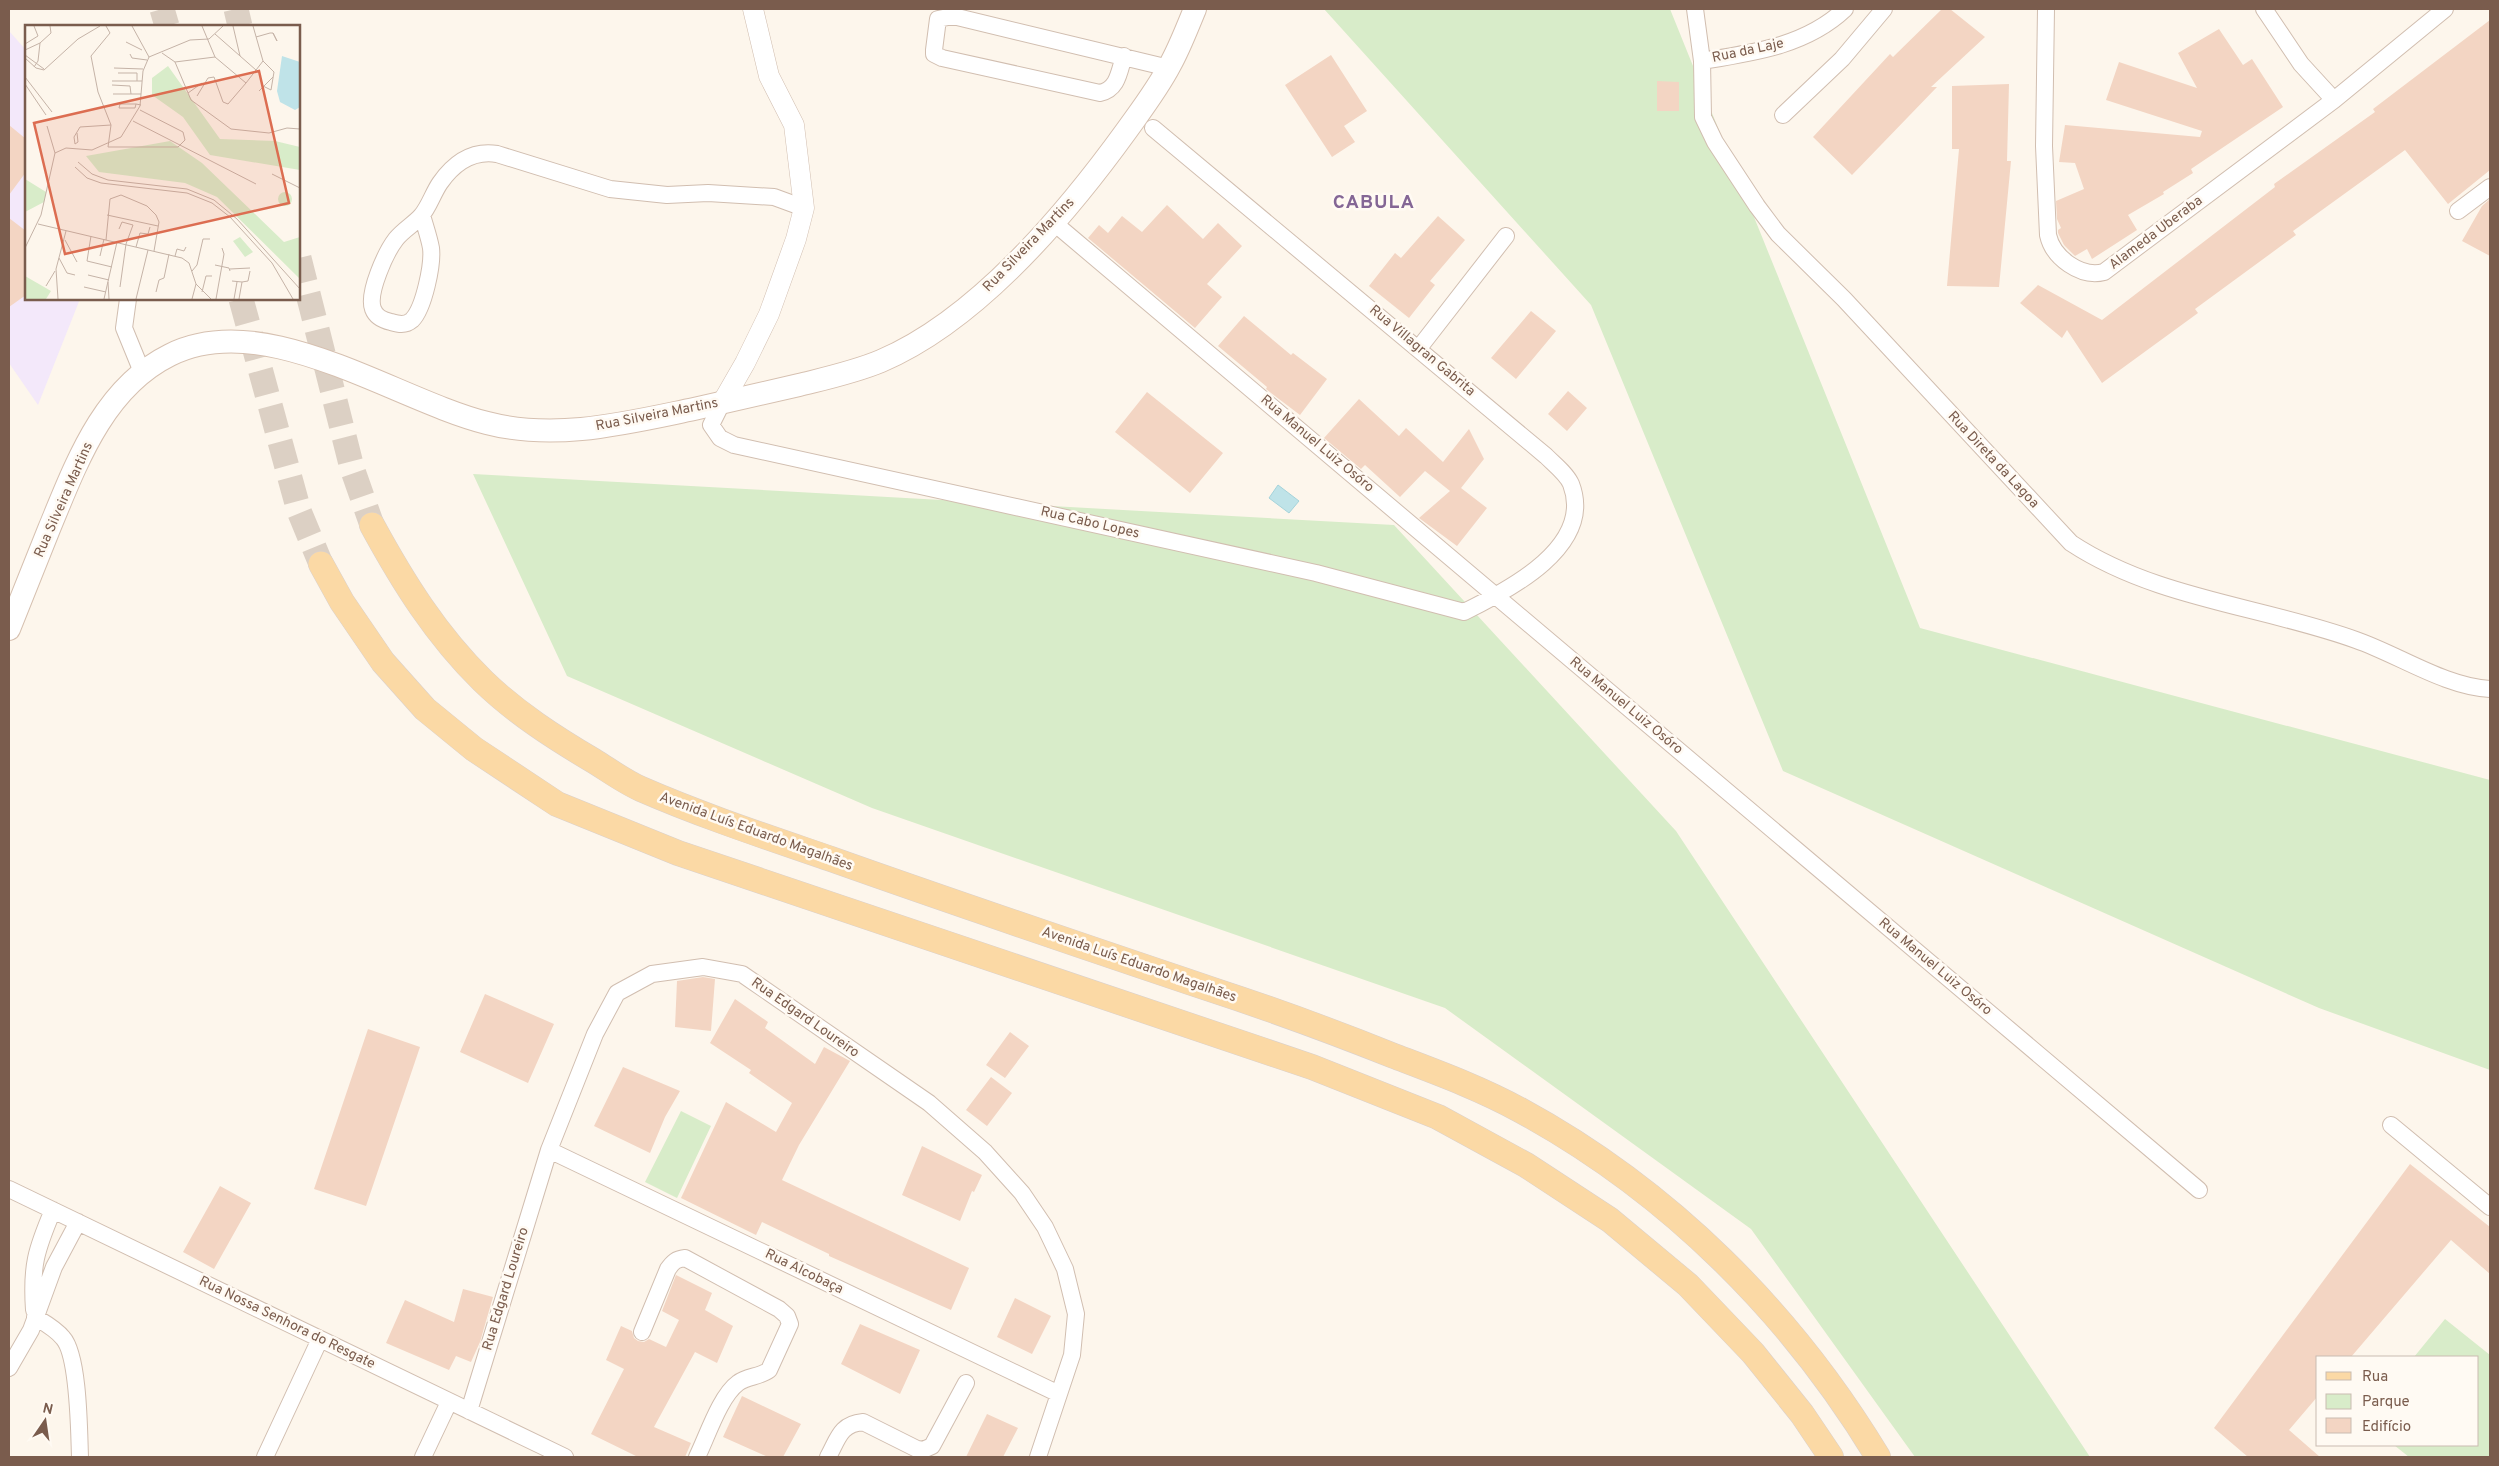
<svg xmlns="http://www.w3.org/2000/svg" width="2499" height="1466" viewBox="0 0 2499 1466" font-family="Overpass,sans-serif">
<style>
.education{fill:#f3e8fa}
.green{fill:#d8ecc9}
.water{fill:#bfe3e8;stroke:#a5d3da}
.building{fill:#f3d5c3}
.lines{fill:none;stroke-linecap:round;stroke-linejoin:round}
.primary-tunnel{stroke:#dcd0c4;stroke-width:25;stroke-dasharray:25 12;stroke-linecap:butt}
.minor-casing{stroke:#d1beb0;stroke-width:18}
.tertiary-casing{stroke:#d1beb0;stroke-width:21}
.secondary-casing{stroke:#d6c0b0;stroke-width:24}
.primary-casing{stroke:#dad1cd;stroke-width:26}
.minor{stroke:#fff;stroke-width:16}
.tertiary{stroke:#fff;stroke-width:20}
.secondary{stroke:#fff;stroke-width:22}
.primary{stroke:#fbd9a5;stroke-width:25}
.labels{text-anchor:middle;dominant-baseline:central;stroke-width:5;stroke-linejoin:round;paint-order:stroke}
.street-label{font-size:14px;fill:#7a5c4d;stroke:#fffaf3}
.district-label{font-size:19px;font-weight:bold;letter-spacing:1px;fill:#846695;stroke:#fffaf3}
.inset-road{fill:none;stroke:#c5b3a7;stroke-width:1}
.view{fill:#dc6d51;fill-opacity:0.15;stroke:#dc6d51;stroke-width:2.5}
.inset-edge{fill:none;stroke:#7a5c4d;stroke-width:2.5}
</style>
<rect width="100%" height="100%" fill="#fdf6ec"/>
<path class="education" d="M9 31 26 50V299H80L38 405 9 363Z"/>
<path class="green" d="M1324 9H1670L1920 628 2490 780V1070L2319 1008 1783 771 1591 305Z
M473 474 1394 525 1676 831 2090 1457H1915L1751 1229 1445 1008 872 808 567 676Z
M681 1111 711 1126 677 1198 645 1182Z
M2445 1319 2490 1355V1457H2409L2394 1445H2478V1357H2414Z"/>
<path class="water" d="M1278 485 1299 501 1289 513 1269 498Z"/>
<path class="building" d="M1942 9H1950L1985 37 1931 87H1937L1852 175 1813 137 1890 54 1893 57Z
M2490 20V170L2448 204 2405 150 2293 231 2296 235 2195 309 2198 313 2102 383 2067 330 2062 338 2020 303 2038 285 2102 320 2275 187 2274 184 2375 112 2373 109Z
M2219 29 2243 65 2252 59 2283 107 2191 169 2193 173 2163 192 2164 194 2128 215 2137 230 2092 259 2087 249 2075 256 2064 245 2058 233V230L2061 228 2057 219 2056 201 2084 189 2075 163 2059 162 2065 125 2200 137 2202 131 2106 100 2119 62 2197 88 2178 53Z
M1331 55 1367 111 1344 126 1355 142 1332 157 1285 85Z
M1657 81 1679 82V111H1657Z
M2009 84 2007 161H2011L1999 287 1947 286 1959 149H1952V86Z
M9 125 26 139V172L9 195Z
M2490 199V256L2462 241 2482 206Z
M1167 205 1203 239 1218 223 1242 246 1207 284 1222 297 1195 328 1088 238 1099 225 1108 233 1122 216 1142 232Z
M1438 216 1465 240 1430 281 1435 285 1409 318 1369 286 1395 253 1401 258Z
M9 218 26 231V295L9 307Z
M1531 311 1556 331 1516 379 1491 358Z
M1244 316 1291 355 1293 353 1327 379 1300 415 1271 393 1266 389 1267 387 1218 346Z
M1568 391 1587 408 1567 431 1548 414Z
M1147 392 1223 453 1190 493 1115 432Z
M1359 399 1399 436 1406 428 1443 462 1469 429 1484 459 1461 488 1487 508 1457 546 1419 518 1450 491 1425 471 1400 497 1365 465 1361 469 1324 438Z
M703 977 715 979 711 1031 675 1027 677 981Z
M485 994 554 1024 528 1083 460 1052Z
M735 999 768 1022 765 1028 815 1064 824 1047 850 1061 799 1145 782 1180 969 1268 951 1310 829 1256V1254L762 1222 756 1235 681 1198 726 1102 776 1132 792 1103 749 1073 751 1070 710 1043Z
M368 1029 420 1047 366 1206 314 1189Z
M1010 1032 1029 1046 1005 1078 986 1065Z
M623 1067 680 1091 665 1117 650 1153 594 1126Z
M991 1077 1012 1093 987 1126 966 1110Z
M922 1146 982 1175 974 1192 972 1191 960 1221 902 1195Z
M2410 1164 2490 1227V1274L2451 1240 2351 1357H2318V1396L2289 1430 2320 1457H2248L2214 1428Z
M220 1186 251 1203 214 1269 183 1252Z
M676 1275 712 1293 705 1310 733 1326 717 1363 695 1352 654 1427 691 1443 685 1457H638L591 1434 624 1369 606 1360 621 1326 632 1331 634 1338 638 1341 644 1342 649 1339 666 1347 679 1320 662 1311Z
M463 1289 493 1297 480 1342 471 1362 456 1356 449 1370 386 1343 405 1300 454 1322Z
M1015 1298 1051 1316 1032 1354 997 1337Z
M860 1324 920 1350 900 1394 841 1364Z
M742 1396 801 1424 783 1457H768L723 1437Z
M987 1414 1018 1428 1003 1457H966Z"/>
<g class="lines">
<path class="primary-tunnel" d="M162 9 167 26
M236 9 240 26
M299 258 352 468 372 525
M241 299 299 511 321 564"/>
<defs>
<path id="minor" d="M1695 9 1702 61 1703 117 1715 142 1757 206 1778 234 1844 299 2071 543C2156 599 2262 606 2356 640 2399 655 2446 687 2490 689
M2046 9 2044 146 2048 235C2053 258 2081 278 2104 272L2334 100 2445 9
M2264 9 2301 64 2334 100
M1124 56C1119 72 1118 89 1100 93L942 58 934 54V50L938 19 953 16 1169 68
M1702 61C1752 53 1806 46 1845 9
M1783 115 1842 59 1884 9
M2458 211 2490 187
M422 215C425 226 429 237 431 248 433 264 424 308 412 320 405 326 398 324 391 322 382 320 376 317 373 309 367 293 386 252 396 239 403 230 414 224 421 216 429 207 433 193 440 183 454 163 472 150 497 154L610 189 667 195 708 193 774 197 804 208
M1053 222 2199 1190
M128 299 124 328 142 372
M1419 348 1506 236
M722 403 711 425 720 438 734 445 1316 573 1464 612C1509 590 1595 546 1571 484 1567 474 1554 464 1546 456L1153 128
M2391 1125 2490 1207
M549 1150 1059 1394
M9 1189 565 1457
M34 1310C31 1266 36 1250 53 1210
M35 1317C45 1323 56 1329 63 1338 79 1356 79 1432 80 1457
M642 1332 668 1269C673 1262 676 1259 685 1258L779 1309 787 1316 790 1324 769 1370C760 1377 747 1376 738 1383 720 1396 707 1437 697 1457
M9 1368 31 1330 54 1267 78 1222
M469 1411 549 1150 595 1034 617 993 652 974 703 967 742 974 929 1103 985 1152 1022 1193 1045 1227 1065 1269 1076 1314 1072 1355 1038 1457
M265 1457 320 1339
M423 1457 449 1402
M828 1457C838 1439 840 1424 863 1422L917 1449 923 1450 932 1446 966 1383"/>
<path id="tertiary" d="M722 403 745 363 769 314 796 239 804 208 794 125 769 76 753 9"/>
<path id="secondary" d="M9 629C22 596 36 562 49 529 76 464 103 388 170 355 265 307 395 400 487 423 556 441 626 423 694 409 729 401 764 393 799 385 827 378 855 372 881 361 977 320 1067 213 1127 130 1142 109 1158 88 1170 65 1180 47 1187 28 1195 9"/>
<path id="primary" d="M372 525C403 582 436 635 483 681 516 713 555 738 594 761 610 771 625 782 641 789 703 816 767 837 831 859 958 904 1085 947 1213 990 1274 1010 1334 1032 1394 1056 1436 1072 1480 1088 1520 1110 1669 1191 1791 1313 1878 1457
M321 564 342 602 383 662 425 709 474 749 557 804 678 853 1312 1067 1438 1117 1526 1165 1610 1220 1688 1285 1753 1353 1802 1414 1831 1457"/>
</defs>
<use href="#minor" class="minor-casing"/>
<use href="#tertiary" class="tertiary-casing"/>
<use href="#secondary" class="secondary-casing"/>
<use href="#primary" class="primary-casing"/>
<use href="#minor" class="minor"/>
<use href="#tertiary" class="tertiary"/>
<use href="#secondary" class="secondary"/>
<use href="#primary" class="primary"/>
</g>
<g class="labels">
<g class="street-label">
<text transform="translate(1748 51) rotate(-12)">Rua da Laje</text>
<text transform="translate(2156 233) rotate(-37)">Alameda Uberaba</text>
<text transform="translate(1029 245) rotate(-46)">Rua Silveira Martins</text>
<text transform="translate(1422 351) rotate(40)">Rua Villagran Gabrita</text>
<text transform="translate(657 415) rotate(-11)">Rua Silveira Martins</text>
<text transform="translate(1317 444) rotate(40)">Rua Manuel Luiz Osóro</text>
<text transform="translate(1993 460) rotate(47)">Rua Direta da Lagoa</text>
<text transform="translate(64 500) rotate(-66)">Rua Silveira Martins</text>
<text transform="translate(1090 523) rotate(13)">Rua Cabo Lopes</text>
<text transform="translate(1626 706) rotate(40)">Rua Manuel Luiz Osóro</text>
<text transform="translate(756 832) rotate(20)">Avenida Luís Eduardo Magalhães</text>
<text transform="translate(1139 965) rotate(19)">Avenida Luís Eduardo Magalhães</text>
<text transform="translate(1935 967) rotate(40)">Rua Manuel Luiz Osóro</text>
<text transform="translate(805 1018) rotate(35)">Rua Edgard Loureiro</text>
<text transform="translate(804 1272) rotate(26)">Rua Alcobaça</text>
<text transform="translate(506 1289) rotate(-73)">Rua Edgard Loureiro</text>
<text transform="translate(287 1323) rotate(26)">Rua Nossa Senhora do Resgate</text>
</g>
<g class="district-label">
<text x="1374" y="203">CABULA</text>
</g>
</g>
<g transform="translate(25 25)">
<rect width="275" height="275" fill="#fdf6ec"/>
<path d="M143 41 195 114 250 116 275 122V145L185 130 158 92 127 70V53ZM145 116 177 138 259 217 275 212V254L192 172 160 158 74 147 61 131ZM0 154 21 167 19 177 0 187ZM253 174a7 7 0 1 1 14 0a7 7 0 1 1-14 0ZM215 212 228 227 220 232 208 216ZM0 251 26 266 21 274H0Z" fill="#d8ecc9"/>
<path d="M257 31 275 37V82L270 85 255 77 252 66Z" fill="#bfe3e8"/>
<path class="inset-road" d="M107 1 124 32M177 1 190 32M208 1 215 31M190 9 231 45M231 12 245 8H248L252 16 248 8M101 17 117 25M0 19 13 11 9 1M0 25 15 18M137 28 150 37M105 29 107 33 122 35M0 30 19 44M190 32 221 58M0 33 11 43 19 45 53 14 75 1M238 36 249 47 246 65 238 61M150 37 166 75 206 104 244 108 262 103 275 104M150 37 190 32M9 42 13 36 15 18 26 8 25 1M89 43 118 44M93 48H112V56M0 52 27 87M87 56H117M0 59 21 90M87 60 105 61 106 69M234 66 248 52M73 67 86 100 83 122H153L160 115 158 107 115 85M73 67 66 31 85 8 81 1M163 68 177 58M88 69H116M172 71 183 53 189 52 198 77 203 79 221 58 238 36 228 1M111 79 110 83H94L95 79H111L116 80M108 96 231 159M22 101 30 128M52 108 53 117 50 119 49 112 55 102 86 100M53 137 67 149 83 155 162 164 189 175 212 194 275 264M50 142 62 153 76 158 162 168 187 178 205 192 247 238 268 274M247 149 275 163M82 190 133 201M13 199 157 233 164 238 171 259 186 274M94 204 97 197 108 200 101 219 95 262M66 211 62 236 87 242M40 215 52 237M81 215 85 174 96 170 122 181 131 190 134 197 129 226M111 222 115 208 123 209 125 202M0 223 16 190 30 128 41 123 67 125 96 112 115 81 118 46 124 32 165 15 184 14 198 1M75 231 79 214M150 231 152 224 159 226 161 222M34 233 42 248 50 250M190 240 204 243 205 246M205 244 225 243M167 246 172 240 178 214H185M63 250 84 255M207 256 217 257 214 274M83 257 84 274M217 257 223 256 225 246M21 261 30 246M59 262 81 267M131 267 134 255 139 253 144 229M177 267 181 251H187M33 274 31 244 41 206M79 274 92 217M111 274 123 225M167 274 171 259M191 274 199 229 197 223M209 274 212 257"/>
<path class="view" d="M234 46 264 178 40 229 9 98Z"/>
<rect width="275" height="275" class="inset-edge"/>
</g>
<rect width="2499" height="1466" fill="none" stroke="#7a5c4d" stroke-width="20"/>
<rect x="2316" y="1356" width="162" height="90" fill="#fffaf3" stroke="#cabbb1"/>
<rect x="2326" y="1372" width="25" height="8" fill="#fbd9a5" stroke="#cabbb1"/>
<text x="2362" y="1381" font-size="15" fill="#7a5c4d">Rua</text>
<rect x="2326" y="1394" width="25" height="15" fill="#d8ecc9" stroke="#cabbb1"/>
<text x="2362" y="1406" font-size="15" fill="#7a5c4d">Parque</text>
<rect x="2326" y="1418" width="25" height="15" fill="#f3d5c3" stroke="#cabbb1"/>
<text x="2362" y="1431" font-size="15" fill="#7a5c4d">Edifício</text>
<g transform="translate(45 1421) rotate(13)" stroke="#fffaf3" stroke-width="4" paint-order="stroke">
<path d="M0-4L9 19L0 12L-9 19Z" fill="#7a5c4d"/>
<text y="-8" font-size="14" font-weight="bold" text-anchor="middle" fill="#7a5c4d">N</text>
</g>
</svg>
